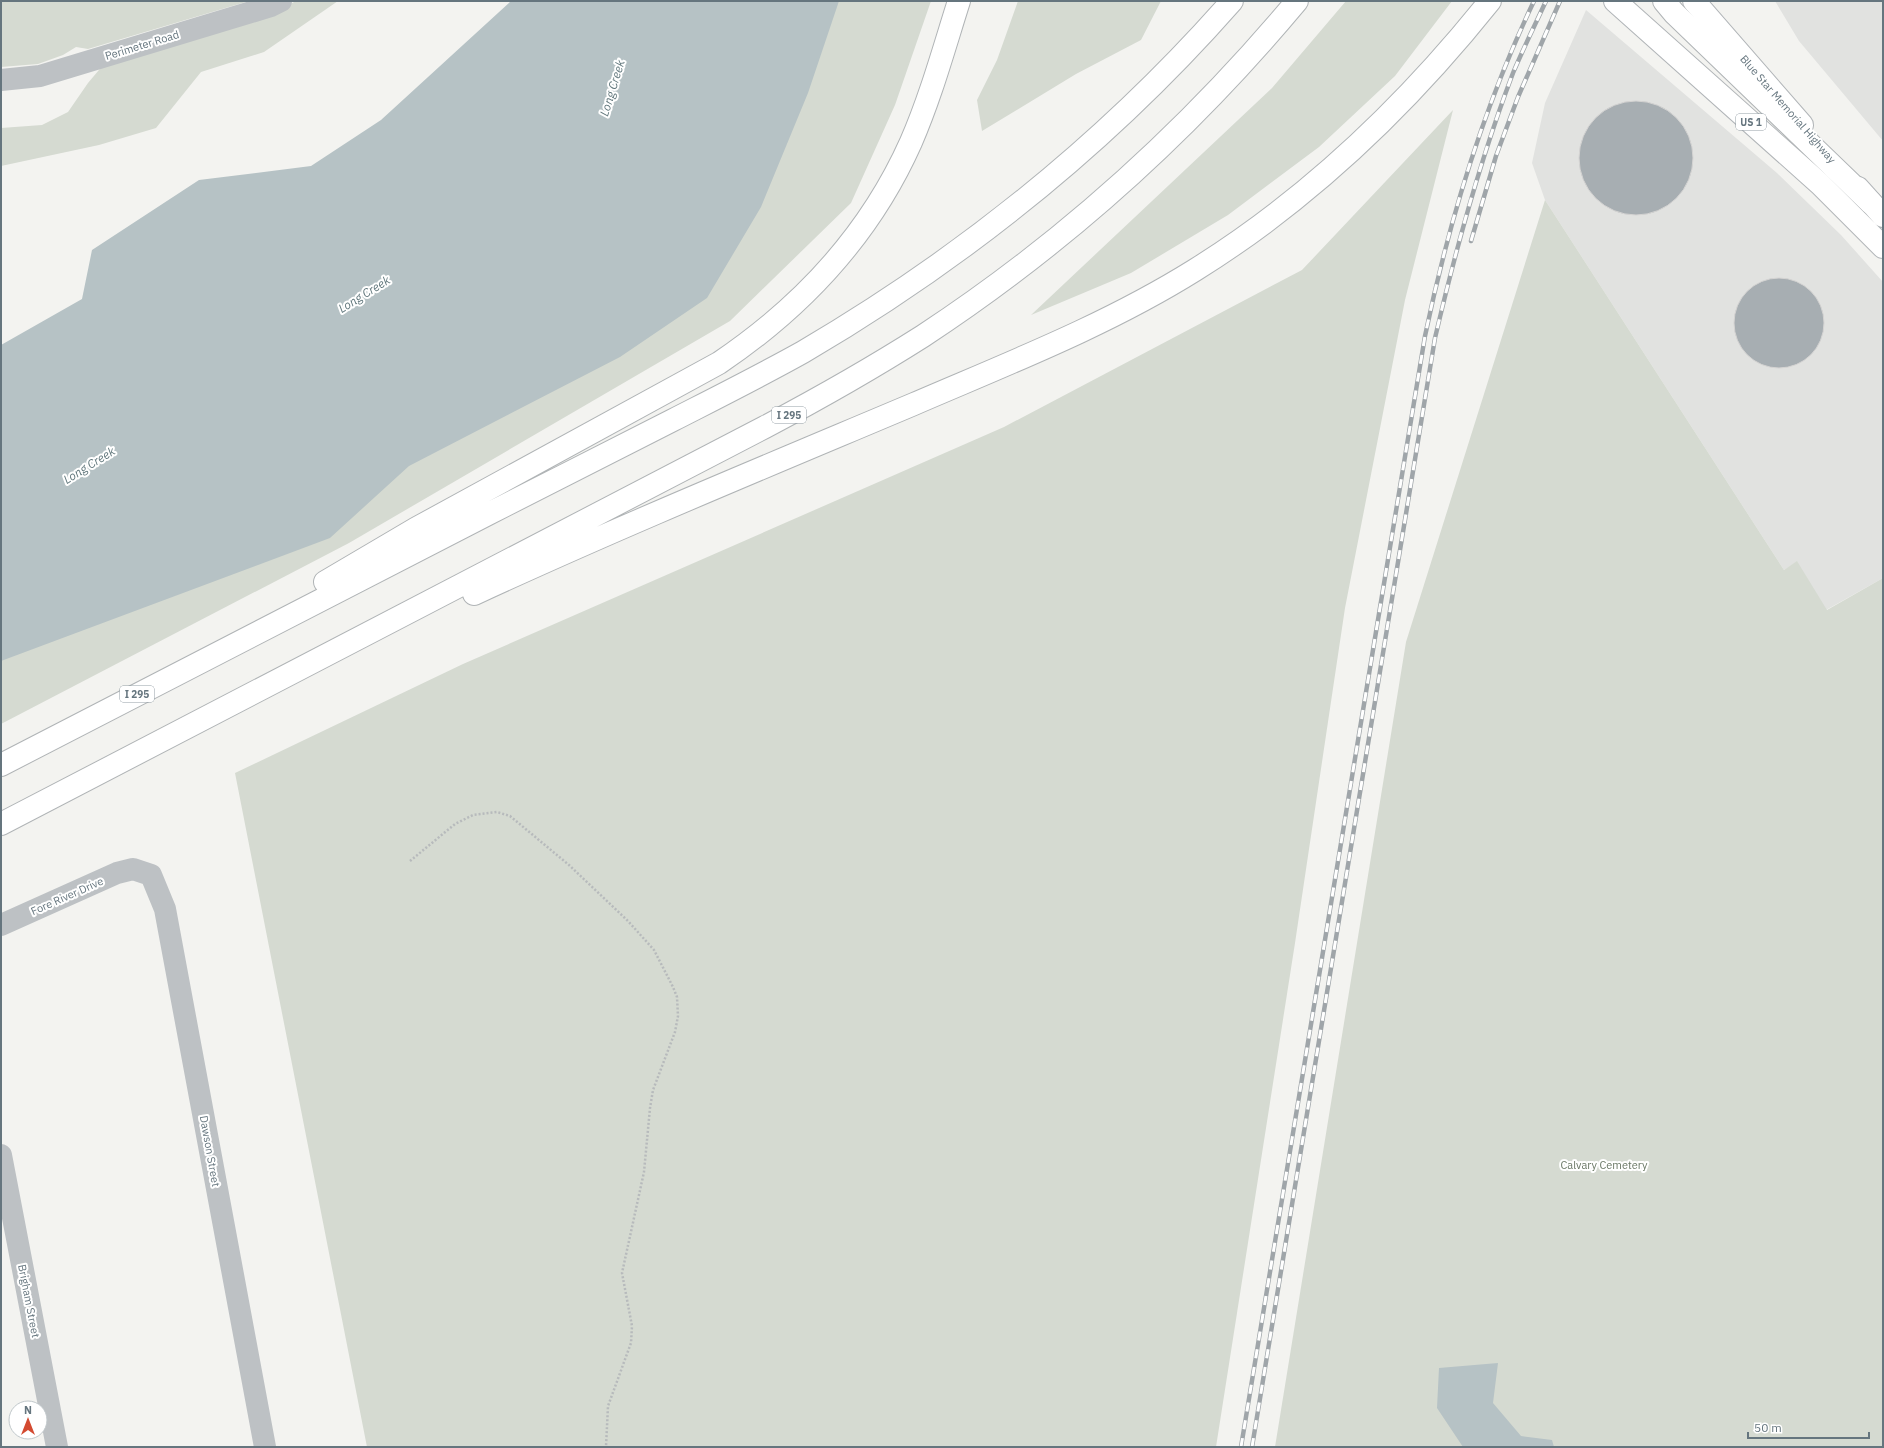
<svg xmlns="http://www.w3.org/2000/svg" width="1884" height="1448" viewBox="0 0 1884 1448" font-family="'IBM Plex Sans',sans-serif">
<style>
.built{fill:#e1e2e0}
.green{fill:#d5dad1}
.water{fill:#b6c2c5}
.building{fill:#a7aeb2;stroke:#d5d4d3}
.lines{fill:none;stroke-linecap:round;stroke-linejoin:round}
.major-casing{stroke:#b1b5b8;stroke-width:24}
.highway-casing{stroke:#b0b4b6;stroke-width:24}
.path{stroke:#b7babc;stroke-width:2.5;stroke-dasharray:2 2;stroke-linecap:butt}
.minor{stroke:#bdc1c4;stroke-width:22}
.major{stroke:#fff;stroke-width:22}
.highway{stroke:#fff;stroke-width:22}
.rail-casing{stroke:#9fa5a9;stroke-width:4.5}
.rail{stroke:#fff;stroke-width:3;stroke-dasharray:9;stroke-linecap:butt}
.labels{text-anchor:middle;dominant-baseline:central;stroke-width:4;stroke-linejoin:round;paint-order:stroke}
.shield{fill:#fff;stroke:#939ea5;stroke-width:1}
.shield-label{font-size:10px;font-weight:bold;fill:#65757e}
.street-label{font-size:11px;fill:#65757e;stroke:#fff}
.park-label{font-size:11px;fill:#687663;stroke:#fff}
.water-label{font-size:12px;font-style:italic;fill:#61777c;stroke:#fff}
</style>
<rect width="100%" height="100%" fill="#f3f3f0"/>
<path class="built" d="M1775 1H1883V141L1799 41Z
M1586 10 1777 173 1841 235 1883 282V578L1826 610 1797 562 1784 570 1545 200 1532 163 1545 103Z"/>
<path class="green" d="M1 1H249L88 49 76 47 63 55 38 64 1 67Z
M296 1H338L264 52 201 72 156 128 99 145 1 166V128L42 125 68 112 88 83 104 64 269 15Z
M649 1H931L895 105 851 203 730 321 349 543 1 724V541Z
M1018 1H1161L1141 40 1076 74 982 131 977 100 997 60Z
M1346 1H1452L1395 76 1319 147 1228 215 1131 273 1031 315 1272 88Z
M1453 110 1405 300 1345 608 1295 943 1216 1447H367L235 773 463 664 1004 427 1302 270Z
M1545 200 1784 570 1797 561 1827 610 1883 578V1447H1275L1406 642Z"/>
<path class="water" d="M511 1H839L808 93 761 207 707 298 620 357 409 466 330 538 1 661V345L82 299 92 250 199 180 311 166 381 120Z
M1498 1363 1493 1403 1521 1436 1552 1440 1554 1447H1463L1437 1408 1439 1368Z"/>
<path class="building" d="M1579 158a57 57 0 1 1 114 0a57 57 0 1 1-114 0Z
M1734 323a45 45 0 1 1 90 0a45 45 0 1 1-90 0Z"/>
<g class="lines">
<defs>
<path id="major" d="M1615 1 1820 184 1883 247
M1694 1 1802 125
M1858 188 1883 216"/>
<path id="highway" d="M1664 1 1674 13 1871 203
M325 582 415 529 719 363C802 307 870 234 911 142 931 96 944 48 959 1
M474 594C619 527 767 466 914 404 1009 363 1107 325 1195 270 1309 199 1406 106 1490 1
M1 765C164 680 327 596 490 513 551 482 612 451 673 420 716 398 760 376 803 352 965 257 1108 142 1232 1
M1 824 765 427C818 399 871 369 923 336 1063 244 1190 129 1297 1"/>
</defs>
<use href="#major" class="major-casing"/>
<use href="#highway" class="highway-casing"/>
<path class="path" d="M410 861 455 824 473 815 497 812 510 816 569 865 628 921 654 950 673 987 677 997 678 1016 675 1032 653 1090 650 1108 644 1172 622 1273 632 1326 631 1343 608 1406 606 1447"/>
<path class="minor" d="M1 80 40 76 271 6 281 1
M1 925 117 873 133 869 151 875 165 909 265 1447
M1 1155 57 1447"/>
<use href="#major" class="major"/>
<use href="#highway" class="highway"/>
<defs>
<path id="rail" d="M1471 241 1496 156 1518 97 1560 1
M1241 1447 1425 336C1449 221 1483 108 1534 1
M1252 1447 1435 338C1456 248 1480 160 1513 73 1523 49 1535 25 1546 1"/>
</defs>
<use href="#rail" class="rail-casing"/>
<use href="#rail" class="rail"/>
</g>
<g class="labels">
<g class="shield">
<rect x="1736" y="114" width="30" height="16" rx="3"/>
<rect x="772" y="407" width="34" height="16" rx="3"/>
<rect x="120" y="686" width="34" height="16" rx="3"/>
</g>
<g class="shield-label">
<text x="1751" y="122">US 1</text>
<text x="789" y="415">I 295</text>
<text x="137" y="694">I 295</text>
</g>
<g class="street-label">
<text transform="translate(142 45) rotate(-17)">Perimeter Road</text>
<text transform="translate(1788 109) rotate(49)">Blue Star Memorial Highway</text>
<text transform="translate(67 896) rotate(-24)">Fore River Drive</text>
<text transform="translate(210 1151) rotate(80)">Dawson Street</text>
<text transform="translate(29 1301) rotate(79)">Brigham Street</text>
</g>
<g class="park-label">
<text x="1604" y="1165">Calvary Cemetery</text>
</g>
<g class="water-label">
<text transform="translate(612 88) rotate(-73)">Long Creek</text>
<text transform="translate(364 294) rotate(-32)">Long Creek</text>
<text transform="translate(89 465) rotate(-32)">Long Creek</text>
</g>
</g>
<rect width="1884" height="1448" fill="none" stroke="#65757e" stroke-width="4"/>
<g transform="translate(28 1420)"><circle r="19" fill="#ffffff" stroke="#c1c8cb"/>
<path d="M0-3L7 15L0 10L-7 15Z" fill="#d34a30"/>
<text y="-6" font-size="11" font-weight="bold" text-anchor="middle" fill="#65757e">N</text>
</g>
<path d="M1748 1432v6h121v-6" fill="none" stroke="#65757e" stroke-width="2"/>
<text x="1754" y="1432" font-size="12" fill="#65757e" stroke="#ffffff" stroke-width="3" paint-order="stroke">50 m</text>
</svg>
